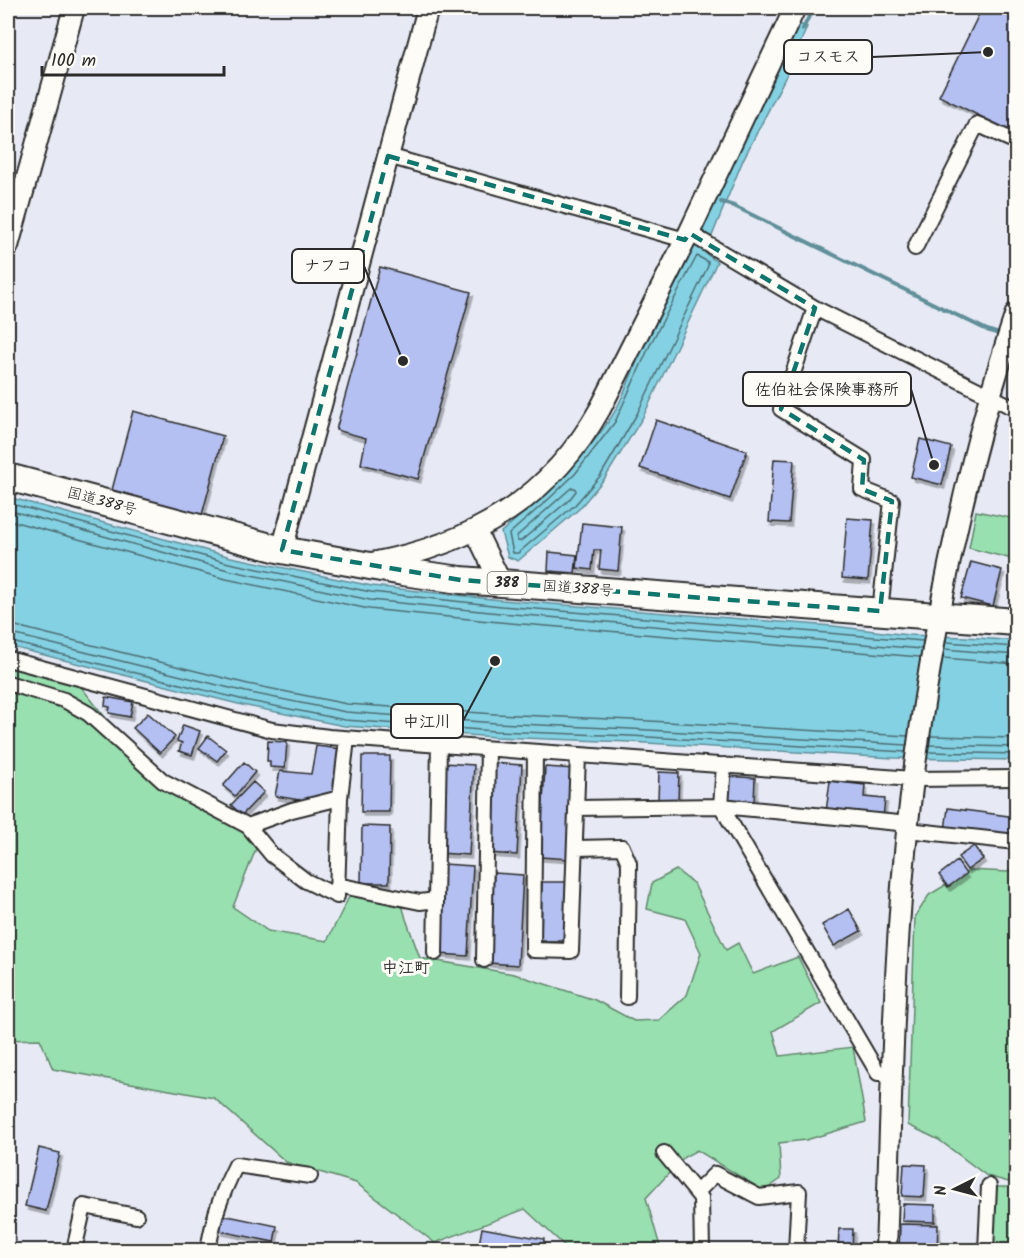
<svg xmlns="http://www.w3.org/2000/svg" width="1024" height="1258" viewBox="0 0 1024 1258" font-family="Kalam,'Klee One',sans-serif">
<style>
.green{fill:#98e0af;stroke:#62866d;stroke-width:1.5}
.water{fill:#83d1e2;stroke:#608f99;stroke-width:1.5}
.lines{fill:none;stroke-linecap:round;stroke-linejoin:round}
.shore{stroke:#4e6d74;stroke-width:1.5}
.stream{stroke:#608f99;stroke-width:4}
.building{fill:#b4c0f1;stroke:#2b2b2b;stroke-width:1.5;filter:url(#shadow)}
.street-casing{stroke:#2b2b2b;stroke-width:18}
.secondary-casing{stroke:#2b2b2b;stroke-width:24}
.highway-casing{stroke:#2b2b2b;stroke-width:30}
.street{stroke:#fdfcf7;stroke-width:14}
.secondary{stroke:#fdfcf7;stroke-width:20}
.highway{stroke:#fdfcf7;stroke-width:26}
.marked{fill:none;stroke:#0f766e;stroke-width:4.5;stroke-dasharray:12 8;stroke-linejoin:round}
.labels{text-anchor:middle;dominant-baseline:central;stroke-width:6;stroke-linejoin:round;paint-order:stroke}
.shield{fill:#fdfcf7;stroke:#6a6a68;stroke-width:1.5}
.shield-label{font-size:14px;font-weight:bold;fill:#2b2b2b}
.street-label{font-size:15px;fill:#2b2b2b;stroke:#fdfcf7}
.neighbourhood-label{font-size:16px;font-weight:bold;fill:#2b2b2b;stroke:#fdfcf7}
.leader{fill:none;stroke:#2b2b2b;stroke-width:2}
.callout-dot{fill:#2b2b2b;stroke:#fdfcf7;stroke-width:2}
.callout{fill:#fdfcf7;stroke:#2b2b2b;stroke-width:2}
.callout-label{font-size:16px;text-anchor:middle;font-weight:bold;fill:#2b2b2b}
</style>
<defs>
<filter id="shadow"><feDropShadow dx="2.5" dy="4" stdDeviation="0" flood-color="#0004"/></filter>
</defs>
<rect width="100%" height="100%" fill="#e7eaf5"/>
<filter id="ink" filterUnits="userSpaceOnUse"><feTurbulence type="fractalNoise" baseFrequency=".0167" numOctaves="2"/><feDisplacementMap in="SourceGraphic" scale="12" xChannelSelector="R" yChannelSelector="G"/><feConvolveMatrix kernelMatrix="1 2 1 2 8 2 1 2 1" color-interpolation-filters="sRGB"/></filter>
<g filter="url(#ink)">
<path class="green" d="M976 511 1016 519V560L969 548Z
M8 665 78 683 158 784 259 841 233 907 268 931 327 941 352 891 401 901 406 919 420 958 514 974 595 1000 634 1021 659 1020 687 995 701 953 685 919 647 909 652 883 676 870 694 884 726 950 738 943 753 974 798 957 821 1003 773 1031 780 1056 853 1047 866 1122 806 1140 779 1143 781 1179 764 1191 697 1150 684 1157 646 1198 661 1250H569L525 1209 435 1243 356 1183 286 1162 214 1098 53 1069 40 1039 8 1040Z
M1016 869V1184L987 1176 939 1140 908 1125 915 917 929 895 970 870 1007 872Z
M996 1187H1016V1250H991Z"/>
<path class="water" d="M799 24 807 27 790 68 743 160 705 253 717 262 643 417 605 478 579 509 518 561 508 557 501 532C541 499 578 465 608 422 624 400 634 365 646 339 699 235 750 130 799 24Z
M8 497 231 557 372 586 501 600 833 626 908 635 966 637 1016 641V760L893 758 630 742 495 737 344 726 242 705 8 646Z"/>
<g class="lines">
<path class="shore" d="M697 256 708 262V266L637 414 601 475 575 505 518 553H513L509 534 551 497 575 474 615 422 651 343Z
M571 488H575L576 491 569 500 521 541H517V536Z
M8 503 229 563 371 592 501 606 923 641
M8 510 228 570 370 600 500 613 922 649
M8 520 226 579 369 609 499 622 920 657
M8 624 248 684 347 704 496 714 632 720 908 736
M8 633 246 692 346 712 496 723 631 729 907 745
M8 641 244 700 345 720 495 731 631 736 906 752
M946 642 1016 647
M944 649 1016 655
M943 658 1016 664
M931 736 1016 738
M929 745 1016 747
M928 752 1016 754"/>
<path class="stream" d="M803 29 813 8
M721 202 734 206 987 330 1002 335"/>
</g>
<path class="building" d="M982 8H1016V123L1012 132 939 96Z
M380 267 471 292 418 479 361 464 366 438 336 430Z
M133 411 223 436 202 515 112 490Z
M656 420 747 451 730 499 640 468Z
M920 439 951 447 942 485 911 477Z
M774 459 794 460 789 523 769 522Z
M847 518 873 520 868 580 842 578Z
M582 523 622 527 618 571 599 569 601 550H594L592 570 577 568Z
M549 552 577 555 575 573 548 571Z
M971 562 1002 570 993 606 961 598Z
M106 697 133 702 130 717 109 713 110 707 105 706Z
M148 713 175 737 160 753 133 728Z
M183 725 200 731 192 755 179 751 182 743 177 741Z
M208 736 226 750 217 761 199 748Z
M268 741 287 742 285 768 270 767V761H267Z
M316 746 341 749 336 793 300 800 275 796 280 771 311 774Z
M362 756H390L389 812H361Z
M244 762 255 772 235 796 223 786Z
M444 763 474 765 469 855 439 853Z
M492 763 522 765 517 855 488 853Z
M545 767 575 769 570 859 540 857Z
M659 772 679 773 678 800H658Z
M726 776 755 778 754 802 724 800Z
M830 781 865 785 864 797 885 799 883 818 826 812Z
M253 782 264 792 242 815 231 805Z
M948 808 1016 817V838L945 830Z
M362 826 390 827 389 883H361Z
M974 846 983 859 967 870 958 857Z
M957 861 966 874 948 887 939 875Z
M443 864 473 866 468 956 439 954Z
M494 873 523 875 518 965 489 963Z
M542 882H567V941H541Z
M849 909 861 931 834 946 822 925Z
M39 1148 60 1153 46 1211 25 1206Z
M904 1164 926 1165 924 1197 902 1196Z
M903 1204 935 1205V1222L902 1221Z
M223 1215 277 1226 274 1242 220 1231Z
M900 1224 938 1225 937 1250H899Z
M482 1228 544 1239 543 1250H478Z
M839 1229H853L852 1250H838Z"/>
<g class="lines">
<defs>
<path id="street" d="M388 156 685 240
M689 233 815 308 1016 409
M915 248 977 124 1016 142
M815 308 781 409 864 460 862 489 892 501 880 611
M8 659 272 730 329 737 913 779 1016 778
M8 683 64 700 89 714 163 781 248 826 272 855 306 881 337 896 340 798 347 739
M535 752 533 950 571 951 578 755
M724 765 721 806 878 1073H892
M576 808 721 806 909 824
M248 826 292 810 340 798
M908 830 1016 842
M575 848 622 847 629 863 627 997
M337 885 420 902 436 900
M435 953 439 745
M484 960 488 749
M664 1153 701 1198 702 1250
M697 1192 715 1174 759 1197 799 1192 796 1250
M74 1250 84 1206 136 1216
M208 1250C214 1215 220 1197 236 1165L310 1176
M986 1250 989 1186"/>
<path id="secondary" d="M8 246 74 8
M475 530 501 583
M282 550 428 8
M372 563C472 544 549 500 600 409L689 233 795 8
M886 1250C892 1089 893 925 915 765 936 612 967 459 1016 313"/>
<path id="highway" d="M8 477 282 550 403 572 461 580 1016 622"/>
</defs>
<use href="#street" class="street-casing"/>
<use href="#secondary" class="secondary-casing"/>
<use href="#highway" class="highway-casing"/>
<use href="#street" class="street"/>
<use href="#secondary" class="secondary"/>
<use href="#highway" class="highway"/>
</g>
</g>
<path class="marked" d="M388 156 685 240 689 233 815 308 781 409 864 460 862 489 892 501 880 611 461 580 282 550Z"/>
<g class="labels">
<rect class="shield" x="487.5" y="572" width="39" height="22" rx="4.5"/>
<g class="shield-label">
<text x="507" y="583">388</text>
</g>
<g class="street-label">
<text transform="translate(102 502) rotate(15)">国道388号</text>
<text transform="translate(578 589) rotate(4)">国道388号</text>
</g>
<g class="neighbourhood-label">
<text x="406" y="968">中江町</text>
</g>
</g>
<path class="leader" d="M988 52L872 57M403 361L364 266M934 465L911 389M495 661L463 721"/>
<g class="callout-dot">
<circle cx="988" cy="52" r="6"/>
<circle cx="403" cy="361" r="6"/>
<circle cx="934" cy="465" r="6"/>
<circle cx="495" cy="661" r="6"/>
</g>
<g class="callout">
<rect x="784" y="40" width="88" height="34" rx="6"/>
<rect x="292" y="249" width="72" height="34" rx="6"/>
<rect x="743" y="372" width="168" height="34" rx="6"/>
<rect x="391" y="704" width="72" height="34" rx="6"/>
</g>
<g class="callout-label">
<text x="828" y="62">コスモス</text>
<text x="328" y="271">ナフコ</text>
<text x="827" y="395">佐伯社会保険事務所</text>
<text x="427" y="727">中江川</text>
</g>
<rect width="1024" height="1258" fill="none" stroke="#fdfcf7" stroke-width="30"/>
<rect x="15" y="15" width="994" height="1228" fill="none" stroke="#2b2b2b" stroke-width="2" filter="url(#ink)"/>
<g transform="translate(955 1189) rotate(264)" stroke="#fdfcf7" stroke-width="4.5" paint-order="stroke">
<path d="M0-4.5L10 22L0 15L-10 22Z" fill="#2b2b2b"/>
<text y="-9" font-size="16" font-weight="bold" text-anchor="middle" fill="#2b2b2b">N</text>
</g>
<path d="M42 66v9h182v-9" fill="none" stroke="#2b2b2b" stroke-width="3"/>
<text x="51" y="66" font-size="18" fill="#2b2b2b" stroke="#fdfcf7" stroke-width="4.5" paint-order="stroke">100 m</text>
</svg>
